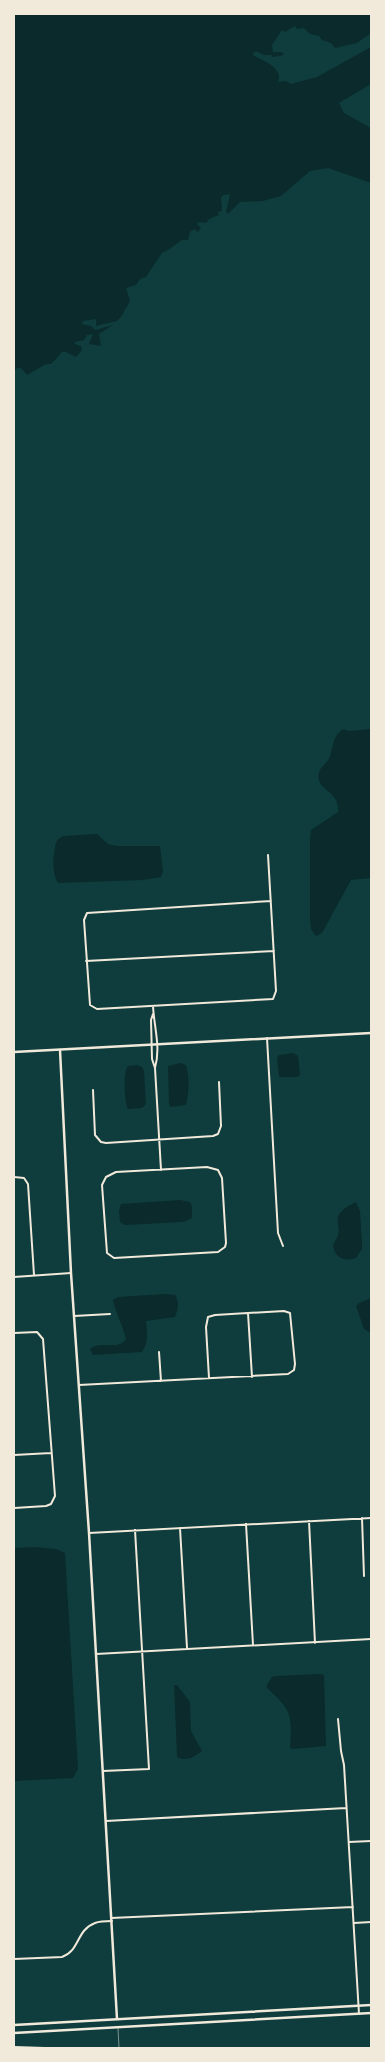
<svg xmlns="http://www.w3.org/2000/svg" width="385" height="2062" viewBox="0 0 385 2062" font-family="Quicksand,sans-serif">
<style>
.water{fill:#0a2a2b}
.lines{fill:none;stroke-linecap:round;stroke-linejoin:round}
.service{stroke:#f1e9da;stroke-width:0.5}
.minor{stroke:#f1e9da;stroke-width:2}
.tertiary{stroke:#f1e9da;stroke-width:2.5}
.secondary{stroke:#f1e9da;stroke-width:2.5}
.primary{stroke:#f1e9da;stroke-width:2.5}
</style>
<rect width="100%" height="100%" fill="#0f3d3e"/>
<path class="water" d="M14 14H371V33L357 43 335 48 331 43 322 40 319 36 310 34 304 28 297 29 295 26 285 32 282 30 272 45 273 52H282L284 55 273 57 271 55H264L258 52H254L253 55C263 61 284 68 278 82L286 81 291 84 317 77 371 47V84L339 103 344 113 371 128V183L328 168 310 171 281 196 263 201 240 202 228 214 226 212 230 194 223 195 221 198 222 211 218 212 219 215 209 219 206 223 198 222 197 225 201 227 198 232 194 229 190 232 188 240H182L168 250 162 253 146 277 140 279 136 285 126 288 130 301 121 317 117 321 96 326V319L83 321 82 324 91 326 95 330 113 325 99 334 101 346 89 344 93 334 87 335 84 340 75 342V344L81 346 82 350 76 357 66 352H62L51 364H46L27 375 21 368H17L14 371Z
M343 729 349 731 371 729V878L351 880 322 933 316 936 311 929 310 918V838L311 830 338 812C338 809 338 804 336 800 331 790 315 787 319 772 321 766 328 763 330 756 334 745 332 737 343 729Z
M97 834 108 844 117 846H160L163 871 161 877 143 880 58 883C51 872 53 852 57 840L63 836Z
M293 1053 298 1056 300 1074 298 1077H279L277 1058 279 1055Z
M181 1063 186 1065C190 1078 189 1092 186 1105L171 1107 169 1104 168 1066Z
M137 1065 142 1067 144 1071 146 1104 142 1108 128 1109C124 1102 123 1071 128 1066Z
M180 1200 190 1202 192 1207V1218L183 1222 125 1225 120 1222 119 1211 121 1204Z
M356 1202 360 1211 362 1242V1249L356 1258C344 1262 334 1258 333 1244 349 1225 322 1218 356 1202Z
M165 1294 175 1295C180 1303 178 1309 175 1317L146 1321C147 1332 149 1342 142 1352L93 1355 90 1349C101 1340 118 1351 126 1339 123 1326 116 1314 113 1300L118 1297Z
M371 1298V1333L364 1329 356 1306 359 1303Z
M35 1547 56 1549 65 1553 78 1769 73 1778 14 1781V1548Z
M320 1674 324 1675 326 1746 293 1749 290 1748C292 1714 292 1711 267 1688V1685L272 1677 276 1676Z
M174 1685H177L190 1702 191 1731 202 1751C194 1757 186 1762 177 1757Z"/>
<g class="lines">
<path class="service" d="M118 2028 119 2048"/>
<path class="minor" d="M268 855 276 991 273 999 97 1009 90 1005 84 920 87 913 271 901
M86 961 274 951
M153 1006C154 1027 161 1047 155 1068
M153 1014 151 1020 152 1059 155 1068 161 1170
M267 1038 278 1233 283 1246
M93 1090 95 1135 101 1142 106 1143 213 1136 218 1134 221 1126 219 1082
M207 1167 218 1170 222 1178 226 1243 225 1247 218 1252 114 1258 107 1253 102 1185 106 1177 116 1172Z
M14 1177 24 1178 28 1184 34 1275
M14 1277 71 1273
M248 1313 252 1377
M74 1316 110 1314
M14 1333 37 1332 43 1339 55 1496 51 1504 46 1506 14 1508
M159 1352 161 1381
M79 1385 288 1374 294 1370 295 1364 290 1313 284 1311 215 1315 208 1317 206 1327 209 1378
M14 1455 51 1453
M362 1518 364 1576
M309 1521 315 1643
M246 1524 253 1645
M180 1528 187 1648
M89 1533 371 1518
M96 1654 371 1639
M338 1719 341 1751 344 1765 359 2014
M103 1771 149 1769 135 1530
M106 1821 346 1808
M349 1842 371 1841
M111 1918 353 1907
M354 1923 371 1922
M14 1959 62 1957C80 1951 76 1930 95 1923 100 1921 106 1921 112 1921
M14 2047 45 2048"/>
<path class="tertiary" d="M60 1050 71 1273 89 1533 117 2019"/>
<path class="secondary" d="M14 1052 371 1033"/>
<path class="primary" d="M14 2025 371 2005
M14 2033 371 2013"/>
</g>
<rect width="385" height="2062" fill="none" stroke="#f1e9da" stroke-width="30"/>
</svg>
